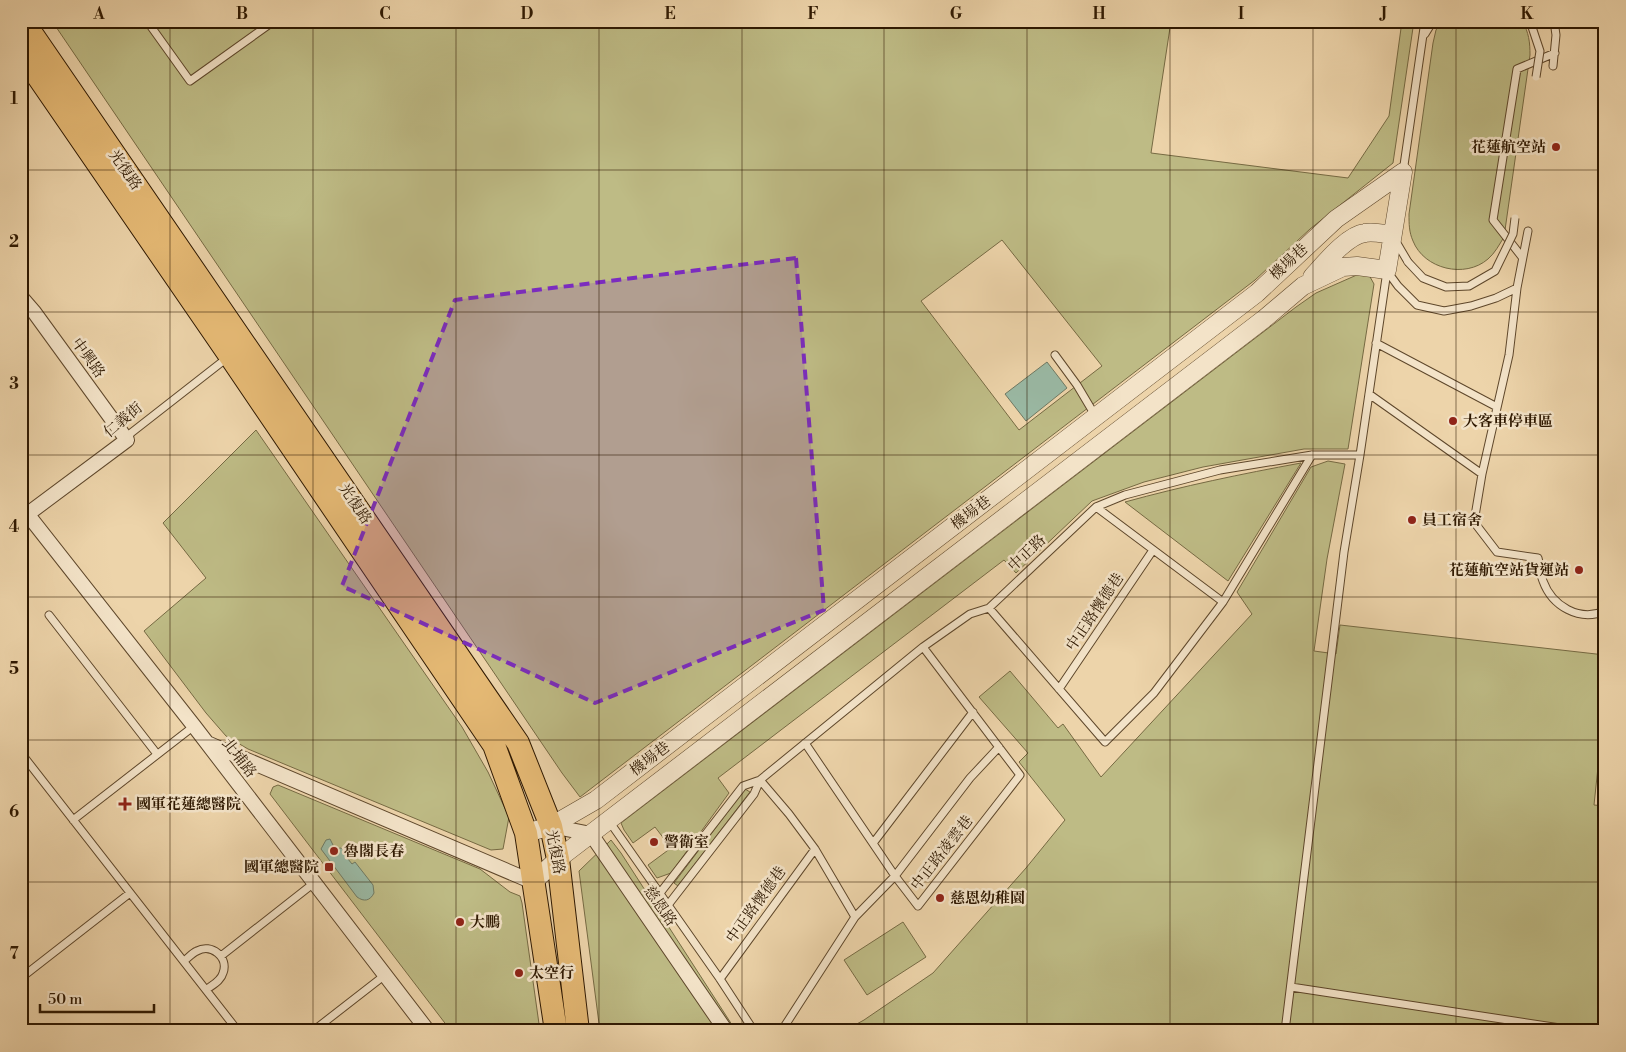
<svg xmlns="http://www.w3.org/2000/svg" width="1626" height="1052" viewBox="0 0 1626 1052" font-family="'Libre Bodoni','Noto Serif TC',serif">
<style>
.green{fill:#bebb85;stroke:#766a43;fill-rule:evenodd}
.water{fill:#9ab9a4;stroke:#6f7963}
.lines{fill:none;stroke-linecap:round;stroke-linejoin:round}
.service-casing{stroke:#5e472b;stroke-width:9}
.minor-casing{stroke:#5e472b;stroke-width:16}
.tertiary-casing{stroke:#5e472b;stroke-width:19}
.primary-casing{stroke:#2e1801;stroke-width:24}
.service{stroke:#f3e3c8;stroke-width:7}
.minor{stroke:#f3e3c8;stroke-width:14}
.tertiary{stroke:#f3e3c8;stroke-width:18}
.primary{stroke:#e6ba75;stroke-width:22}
.service-bridge-casing{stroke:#5e472b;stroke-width:9;stroke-linecap:butt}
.service-bridge{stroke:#f3e3c8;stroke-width:7}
.marked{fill:#7b2cbf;fill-opacity:0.2;stroke:#7b2cbf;stroke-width:4;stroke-dasharray:10 6;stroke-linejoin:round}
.grid{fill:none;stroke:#2e1801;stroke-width:1;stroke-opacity:0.55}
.poi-dot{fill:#8f2418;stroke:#f3e3c8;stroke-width:2}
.labels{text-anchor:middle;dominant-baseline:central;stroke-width:5;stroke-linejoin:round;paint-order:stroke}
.poi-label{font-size:15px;font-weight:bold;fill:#2e1801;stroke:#f3e3c8;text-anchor:start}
.street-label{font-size:15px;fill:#2e1801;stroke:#f3e3c8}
.neatline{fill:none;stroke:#2e1801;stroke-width:2}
.grid-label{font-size:16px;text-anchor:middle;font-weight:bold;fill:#2e1801}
</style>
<rect width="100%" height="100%" fill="#edd4aa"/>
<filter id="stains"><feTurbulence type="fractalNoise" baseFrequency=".004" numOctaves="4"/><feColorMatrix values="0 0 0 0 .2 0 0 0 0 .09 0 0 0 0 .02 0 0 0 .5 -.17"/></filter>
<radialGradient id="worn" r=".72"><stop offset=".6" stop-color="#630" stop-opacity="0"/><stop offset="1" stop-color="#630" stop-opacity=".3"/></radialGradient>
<path class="green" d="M52 21H1171L1151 153 1348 178 1389 116 1402 21H1414L1393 163 1310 229 1255 280 580 797 562 773ZM1002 240 1102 366 1019 430 921 301Z
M1442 21H1522C1529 32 1530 43 1530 55L1504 237C1499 245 1495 253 1488 259 1465 279 1424 269 1413 241 1409 232 1409 224 1409 214L1433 43 1436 30Z
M1359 274 1369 275 1374 284 1348 449H1304L1203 467 1144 482 1092 501 1016 573 1004 560 718 778 729 793 671 873 657 878 648 865 671 848 655 827 633 843 624 830 621 823 1296 307 1316 293Z
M256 430 462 727 488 772 509 817 503 849 491 850 248 749 226 736 206 713 144 631 206 578 163 523Z
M1328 461 1345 464 1327 559 1314 651 1336 654 1340 625 1605 655V701L1594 805 1605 806V1031H844L864 1020 933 973 1026 868 1065 820 1019 762 1028 753 979 697 1010 671 1058 728 1063 724 1101 777 1252 614 1237 592 1311 467Z
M1301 463 1228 581 1125 502C1183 486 1241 474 1301 463Z
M278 785 480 869 510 892 520 896 522 903 540 1031H451L270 794 273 787Z
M745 789 750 792 678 886 674 883Z
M611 840 621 853 736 1031H600L579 871Z
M903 922 926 957 867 995 844 960Z"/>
<path class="water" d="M1047 362 1067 388 1026 421 1005 394Z
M330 839 335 849 341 848 347 852 348 859 352 864 355 862 373 885 374 893C370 901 364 902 357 897L321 849 326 840Z"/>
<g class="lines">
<defs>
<path id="service" d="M147 21 190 81 274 21
M1425 34 1433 21
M1553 66 1556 35 1554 21
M1403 172 1425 21
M1395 240 1408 262
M1522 257 1493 220 1517 69 1555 53
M1387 271 1398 286 1417 305 1444 311 1471 306 1496 298 1517 288 1528 231
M1376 343 1497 407
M1055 355 1077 385 1096 417
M1369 394 1482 474 1509 355 1517 288
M127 440 131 433 227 358
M1482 474 1474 522 1497 552 1538 558C1540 565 1540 574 1543 581 1552 606 1579 622 1605 611
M1096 507 1223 602
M989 608 1105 742 1154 693 1223 602 1312 455
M49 615 157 754
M1059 689 1153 550
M805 743 895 876 918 906 1020 775 923 647
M21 753 238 1031
M73 820 194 726
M609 821 720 979 754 1031
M874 842 973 712
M660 893 743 786 760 780 754 794 668 905
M855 917 815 849 789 814 760 780 923 647 970 614 989 608 1096 507 1125 495 1220 470 1312 455H1360
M221 956 314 883
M184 961C188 958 192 953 197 951 211 943 229 957 223 973 221 981 212 985 206 990
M21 978 130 893
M720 979 815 849
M1291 987 1580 1031
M313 1031 385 975
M777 1031 784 1027 855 917 895 876 970 778 999 747
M1285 1031 1344 552 1360 455 1387 271"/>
<path id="minor" d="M21 297 34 312 127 440 21 519
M21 506 194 726 428 1031
M207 743 533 882
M551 826 591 834 726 1031"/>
<path id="tertiary" d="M1312 277C1324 264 1347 235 1365 233 1373 231 1384 234 1392 235
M526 833 551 826 596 800 1257 293 1336 219 1403 172
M533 882 558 859 1264 319 1303 286 1343 267 1357 266 1387 270 1403 172"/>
<path id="primary" d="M23 21 518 743 551 826 558 859 578 1031
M21 52 230 356 494 745 526 833 556 1031"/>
</defs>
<use href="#service" class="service-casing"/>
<use href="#minor" class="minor-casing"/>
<use href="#tertiary" class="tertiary-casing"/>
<use href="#primary" class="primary-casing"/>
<use href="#service" class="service"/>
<use href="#minor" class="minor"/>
<use href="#tertiary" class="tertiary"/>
<use href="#primary" class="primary"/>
<defs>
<path id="service-bridge" d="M1530 21 1540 51 1536 77
M1408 262 1423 278 1446 287 1469 286 1495 271 1513 234 1515 218"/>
</defs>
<use href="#service-bridge" class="service-bridge-casing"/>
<use href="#service-bridge" class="service-bridge"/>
</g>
<path class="marked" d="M796 258 824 610 595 703 342 586 455 300Z"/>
<path class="grid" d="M170 21V1031M313 21V1031M456 21V1031M599 21V1031M742 21V1031M884 21V1031M1027 21V1031M1170 21V1031M1313 21V1031M1456 21V1031M21 170H1605M21 312H1605M21 455H1605M21 597H1605M21 740H1605M21 882H1605"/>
<g class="poi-dot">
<circle cx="1556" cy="147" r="5"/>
<circle cx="1453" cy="421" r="5"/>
<circle cx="1412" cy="520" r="5"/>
<circle cx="1579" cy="570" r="5"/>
<path d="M122.5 796.5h5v5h5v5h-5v5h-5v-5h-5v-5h5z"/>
<circle cx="654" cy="842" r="5"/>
<circle cx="334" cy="851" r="5"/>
<rect x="324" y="862" width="10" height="10" rx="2.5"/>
<circle cx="940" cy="898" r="5"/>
<circle cx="460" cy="922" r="5"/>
<circle cx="519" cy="973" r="5"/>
</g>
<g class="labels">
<g class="poi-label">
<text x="1546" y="147" text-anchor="end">花蓮航空站</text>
<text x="1463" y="421">大客車停車區</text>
<text x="1422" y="520">員工宿舍</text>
<text x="1569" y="570" text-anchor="end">花蓮航空站貨運站</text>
<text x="136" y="804">國軍花蓮總醫院</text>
<text x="664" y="842">警衛室</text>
<text x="344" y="851">魯閣長春</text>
<text x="319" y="867" text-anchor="end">國軍總醫院</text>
<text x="950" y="898">慈恩幼稚園</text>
<text x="470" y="922">大鵬</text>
<text x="529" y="973">太空行</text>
</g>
<g class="street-label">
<text transform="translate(125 170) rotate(55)">光復路</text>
<text transform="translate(1289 262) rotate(-43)">機場巷</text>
<text transform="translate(88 358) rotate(54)">中興路</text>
<text transform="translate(123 420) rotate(-40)">仁義街</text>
<text transform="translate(355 504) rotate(56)">光復路</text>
<text transform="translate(971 513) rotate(-37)">機場巷</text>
<text transform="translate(1027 553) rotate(-43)">中正路</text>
<text transform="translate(1095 612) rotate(-56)">中正路懷德巷</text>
<text transform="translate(239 758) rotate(52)">北埔路</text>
<text transform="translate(650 759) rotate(-37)">機場巷</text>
<text transform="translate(555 852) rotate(79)">光復路</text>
<text transform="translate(942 853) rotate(-52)">中正路凌雲巷</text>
<text transform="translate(756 905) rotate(-54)">中正路懷德巷</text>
<text transform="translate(660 906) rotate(55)">慈恩路</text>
</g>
</g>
<rect width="1626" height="1052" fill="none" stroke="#edd4aa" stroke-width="55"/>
<path d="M40 1004v8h114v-8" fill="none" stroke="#2e1801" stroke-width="2.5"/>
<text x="48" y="1004" font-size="15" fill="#2e1801" stroke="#f3e3c8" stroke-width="4" paint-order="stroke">50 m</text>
<rect x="28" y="28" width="1570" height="996" class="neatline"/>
<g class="grid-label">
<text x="99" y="19">A</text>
<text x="242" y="19">B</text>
<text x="385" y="19">C</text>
<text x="527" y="19">D</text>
<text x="670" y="19">E</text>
<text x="813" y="19">F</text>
<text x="956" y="19">G</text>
<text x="1099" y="19">H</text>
<text x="1241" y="19">I</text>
<text x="1384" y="19">J</text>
<text x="1527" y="19">K</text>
<text x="14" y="104">1</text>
<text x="14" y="247">2</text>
<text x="14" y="389">3</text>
<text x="14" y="532">4</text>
<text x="14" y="674">5</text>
<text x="14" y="817">6</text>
<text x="14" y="959">7</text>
</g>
<rect width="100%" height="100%" filter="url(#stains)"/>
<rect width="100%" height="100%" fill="url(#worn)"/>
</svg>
